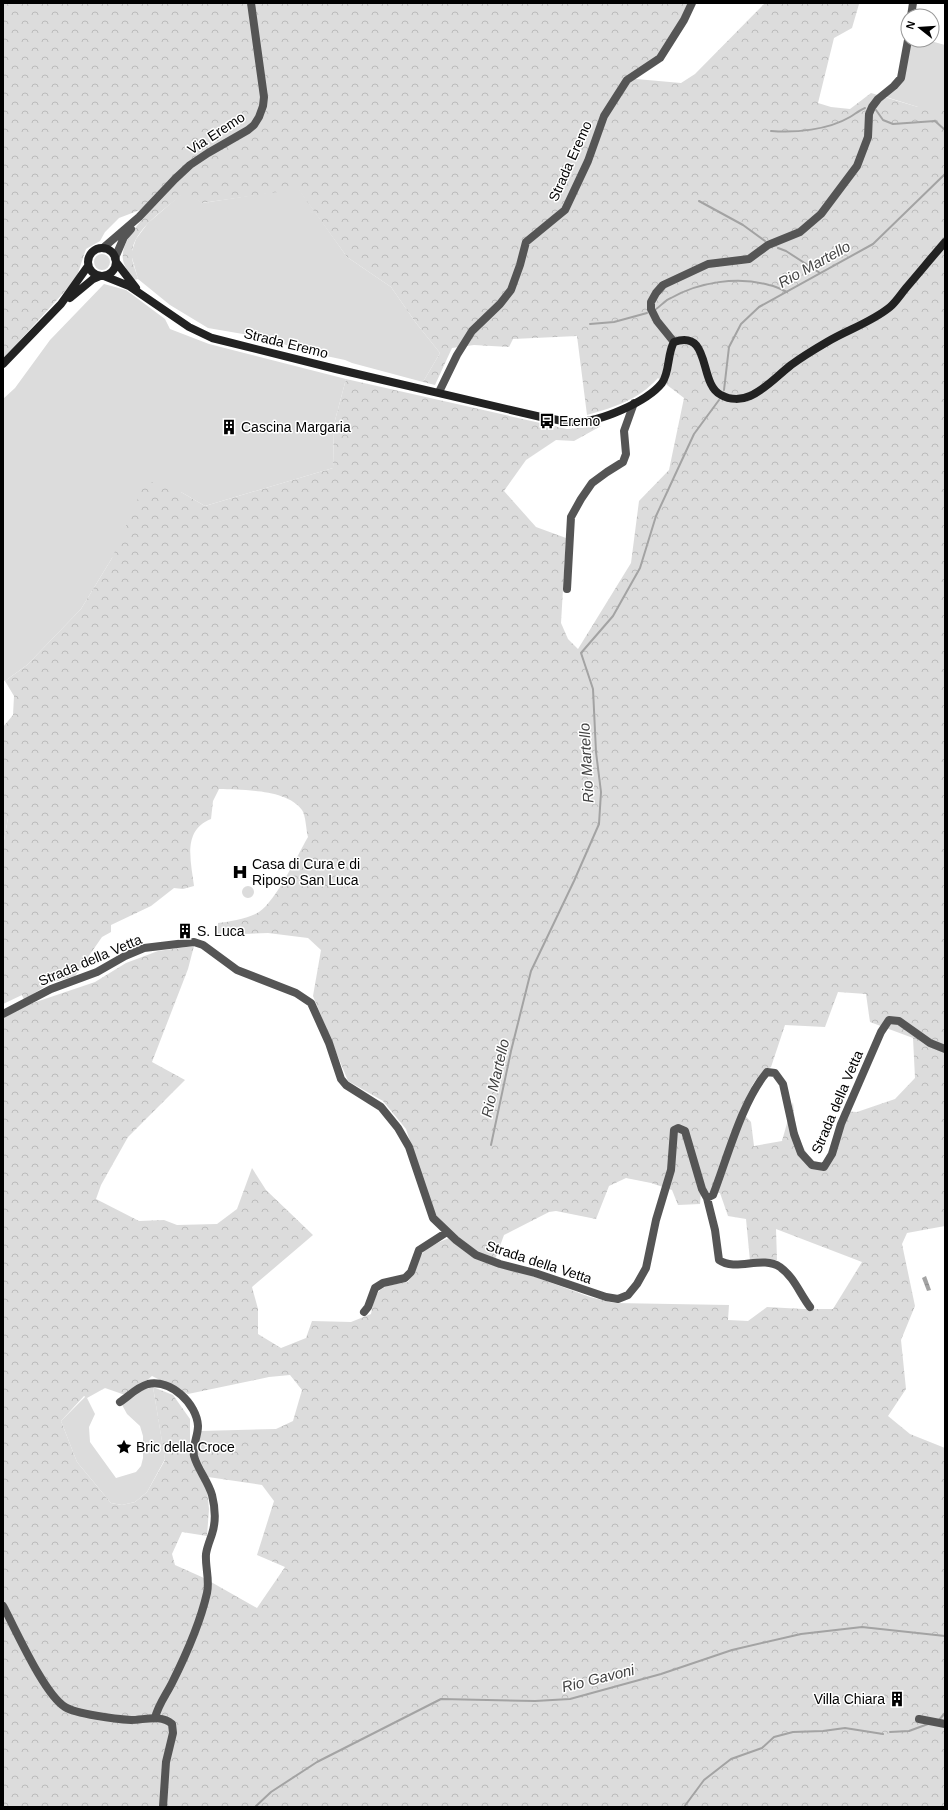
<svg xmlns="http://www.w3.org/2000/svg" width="948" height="1810" viewBox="0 0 948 1810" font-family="Arial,sans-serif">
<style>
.grass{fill:#dcdcdc}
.forest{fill:url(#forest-crowns);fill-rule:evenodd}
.water{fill:url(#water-ripples)}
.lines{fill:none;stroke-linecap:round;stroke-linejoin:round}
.stream{stroke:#a3a3a3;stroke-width:2}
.minor{stroke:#555;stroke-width:8}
.tertiary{stroke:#555;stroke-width:8}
.secondary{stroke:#222;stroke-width:8}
.labels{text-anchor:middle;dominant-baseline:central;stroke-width:3;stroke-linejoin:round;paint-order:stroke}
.street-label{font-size:14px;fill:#000;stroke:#fff}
.poi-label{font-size:14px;fill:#000;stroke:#fff;text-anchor:start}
.water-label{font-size:15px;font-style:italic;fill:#444;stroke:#fff}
</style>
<defs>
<pattern id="forest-crowns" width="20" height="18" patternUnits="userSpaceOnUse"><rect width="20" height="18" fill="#dcdcdc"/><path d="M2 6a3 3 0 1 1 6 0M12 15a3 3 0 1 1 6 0" fill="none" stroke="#bbb"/></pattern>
<pattern id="water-ripples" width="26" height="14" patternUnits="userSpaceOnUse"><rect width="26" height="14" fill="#a3a3a3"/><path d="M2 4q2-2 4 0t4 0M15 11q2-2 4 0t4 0" fill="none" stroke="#8b8b8b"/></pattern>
</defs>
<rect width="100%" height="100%" fill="#fff"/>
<path class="grass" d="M910 40H927L945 45 944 108 918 107 886 97 897 86Z
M298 188 347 257 391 287 416 323 440 353 423 382 352 363 345 360 298 350 272 339 208 328 170 305 138 279 131 254 136 239 148 223 184 192 203 203Z
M94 262a8 8 0 1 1 16 0a8 8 0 1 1-16 0Z
M104 284 126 290 165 319 170 329 209 344 346 379 334 424 333 468 205 506 181 492 112 558 81 609 27 665 5 681 3 680V399L15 388 50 340Z
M3 818H8L3 846Z
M242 892a6 6 0 1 1 12 0a6 6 0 1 1-12 0Z
M153 1387 165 1459 147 1492 135 1502 122 1505 111 1503 77 1462 61 1421 86 1396 95 1414 89 1427 90 1442 116 1478 136 1472 141 1466 143 1458V1436L140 1426 127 1414 121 1403 142 1390Z"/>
<path class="forest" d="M3 3H688L684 13 659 55 625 78 681 83 695 74 765 3 859 4 852 28 834 38 818 103 831 107 850 109 871 93 918 107H945V1226L907 1233 902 1244 915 1306 901 1340 906 1389 888 1416 910 1434 945 1448V1807H3V1018L27 1005 95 982 126 963 158 951 194 946 188 969 152 1062 185 1080 128 1137 101 1185 96 1199 139 1221 164 1220 177 1225 217 1224 237 1209 252 1168 266 1190 313 1235 252 1287 258 1309V1334L281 1348 306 1338 312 1321 351 1322 371 1314C377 1285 381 1287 408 1282 414 1273 417 1262 422 1254 428 1246 440 1242 449 1238L435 1216 406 1129 383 1101 348 1081 313 996 321 950 308 938 268 933 218 935V923C228 922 250 918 259 912 276 901 297 856 308 837 306 830 306 816 302 810 287 789 242 790 219 789L213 801 211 819C182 830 191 862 194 886L183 889 174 888 151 906 111 925V932L102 937 75 976 50 983 24 1000 22 995 3 1004V846L8 818H3V727L13 715 14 696 5 681 27 665 81 609 112 558 146 480 181 492 205 506 333 468 334 424 346 379 567 429 601 426 574 441 556 440 526 460 504 491 536 527 566 538 561 623 568 639 578 649 631 563 639 501 669 470 684 398 658 378C638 400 615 407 587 415L577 336 513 339 509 347 474 345 452 348 435 385 423 382 440 353 416 323 391 287 347 257 298 189 202 203 184 193C167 208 131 230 132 255 132 263 136 271 138 279L134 280C130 274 124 267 123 260 119 235 159 205 173 186L140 210 119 218 105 232 100 241 86 249 76 279 3 359ZM838 992 866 994 870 1022 913 1038 915 1078 895 1099 857 1112 842 1111 828 1153 823 1163 813 1161C797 1142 795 1127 793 1102L782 1141 754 1146 751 1122 741 1111C748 1095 754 1074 771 1067L785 1025 825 1027ZM626 1178 651 1183 672 1190 678 1205 700 1204 701 1192 720 1193 728 1216 746 1219 750 1261 777 1260 776 1229 862 1262 833 1309H803L767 1307 748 1321 728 1320 729 1305 614 1303 590 1297 530 1275 493 1265 504 1235 549 1212 556 1211 596 1219 609 1186ZM290 1375 302 1390 293 1421 276 1429 201 1431 197 1454 208 1477 262 1485 274 1501 257 1555 285 1567 257 1608 204 1578 175 1565 172 1554 182 1532 207 1536 209 1509 206 1480 190 1455V1419L173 1395 153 1387 165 1460 147 1492 135 1502 122 1505 111 1503 77 1462 61 1421 84 1396 87 1398 105 1388 128 1396 152 1376 188 1394 269 1377Z"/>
<path class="water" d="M926 1276 931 1290 927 1291 922 1278Z"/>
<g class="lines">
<path class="stream" d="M876 110 883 120 893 124 935 121 945 130
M771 131C795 133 828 130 850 117 855 114 860 110 865 108
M699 201 743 225 765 241
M778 248 786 251 820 273
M656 309C661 306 665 300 671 298 699 282 738 276 769 285 775 286 781 289 787 292
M590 324 614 322 647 313
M724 390 729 347 741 324 759 307 873 244 945 174
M491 1145 511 1051 531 971 574 881 599 824 601 792 596 752 593 689 581 653 613 616 640 568 656 516 694 434 719 400
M939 1720 945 1713
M890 1732 909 1731 928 1724
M255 1807 271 1792 317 1762 441 1699 535 1701 570 1699 661 1674 732 1650 801 1634 862 1627 945 1636
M684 1807 704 1780 731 1759 762 1748 774 1737 793 1732 823 1731 845 1728 883 1734"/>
<path class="minor" d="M911 16 913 3
M674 342 657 321 651 309V302L656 293 663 285 708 264 749 259 768 245 800 232 821 214 857 166 868 137 869 114 872 107 878 99 894 86 901 78 908 40
M439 392 457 355 472 331 500 304 511 290 520 265 526 242 565 210 588 161 604 116 627 80 660 58 684 20 692 3
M567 589 571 517 581 499 592 483 607 472 623 462 626 454 624 431 634 403
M3 1014 51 989 97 972 125 956 144 948 194 942 203 945 237 970 296 993 311 1003 329 1043 341 1079 346 1085 381 1107 398 1128 409 1147 433 1218 456 1240 476 1255 500 1264 535 1273 606 1297 618 1299 628 1295 637 1284 646 1268 656 1220 671 1170 674 1130 678 1128 685 1131 702 1189 707 1198 713 1195C727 1159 742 1101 767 1072L775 1073 783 1084 794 1134 801 1153 812 1165 824 1167 832 1154 841 1124 881 1032 889 1020 899 1021 930 1043 945 1049
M707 1198 715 1230 719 1260C736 1272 762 1255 780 1267 794 1277 800 1294 810 1307
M364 1312 368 1307 375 1288 383 1283 405 1278 411 1272 419 1250 447 1232
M120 1402C129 1396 137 1387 148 1384 171 1379 197 1404 198 1426 198 1436 192 1447 194 1456 198 1470 208 1481 212 1495 215 1507 216 1522 212 1534 210 1540 207 1547 206 1554 205 1567 210 1580 207 1593 200 1624 186 1655 172 1683 166 1695 158 1705 155 1718
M919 1719 945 1724"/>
<path class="tertiary" d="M103 248 139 217 175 179 190 165 208 153 248 130 254 125 259 117 263 106 264 97 251 3
M115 258 124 237 131 229
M3 1606C16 1630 44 1694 65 1707 76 1714 116 1719 131 1720 144 1720 161 1714 172 1724L173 1733 166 1762 163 1807"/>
<path class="secondary" d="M88 262a14 14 0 1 1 28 0a14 14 0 1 1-28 0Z
M116 262 136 288
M104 276 129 286 189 327 212 338 336 369 541 417C551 418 563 422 574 422 598 423 647 402 662 383 670 372 667 354 674 342 712 329 698 384 721 395 730 400 741 400 750 396 766 389 777 376 791 365 802 357 815 349 827 342 847 330 872 322 890 307 896 302 901 294 906 288 919 273 932 257 945 242
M70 298 93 279 100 276
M3 364 61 304 88 266"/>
</g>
<defs>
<symbol id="bus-bare" viewBox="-9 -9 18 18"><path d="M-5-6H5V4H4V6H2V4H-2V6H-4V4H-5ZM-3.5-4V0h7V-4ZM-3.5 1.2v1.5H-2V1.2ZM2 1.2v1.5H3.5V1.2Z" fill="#000" stroke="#fff" stroke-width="2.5" paint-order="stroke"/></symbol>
<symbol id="building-bare" viewBox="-9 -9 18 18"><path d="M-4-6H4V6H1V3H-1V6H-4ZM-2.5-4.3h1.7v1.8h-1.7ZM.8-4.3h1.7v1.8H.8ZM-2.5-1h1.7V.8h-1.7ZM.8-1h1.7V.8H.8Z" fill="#000" stroke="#fff" stroke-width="2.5" paint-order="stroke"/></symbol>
<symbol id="hospital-bare" viewBox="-9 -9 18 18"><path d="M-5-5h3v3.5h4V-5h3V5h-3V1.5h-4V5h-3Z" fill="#000" stroke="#fff" stroke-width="2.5" paint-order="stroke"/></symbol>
<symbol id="sight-bare" viewBox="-9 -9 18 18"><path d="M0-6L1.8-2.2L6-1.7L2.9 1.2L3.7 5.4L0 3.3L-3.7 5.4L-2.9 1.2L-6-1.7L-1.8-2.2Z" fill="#000" stroke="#fff" stroke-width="2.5" paint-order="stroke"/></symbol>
</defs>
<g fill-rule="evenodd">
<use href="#bus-bare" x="536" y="410" width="22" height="22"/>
<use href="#building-bare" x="218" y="416" width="22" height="22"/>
<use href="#hospital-bare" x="229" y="861" width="22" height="22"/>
<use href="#building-bare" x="174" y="920" width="22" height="22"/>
<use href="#sight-bare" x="113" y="1436" width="22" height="22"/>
<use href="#building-bare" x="886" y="1688" width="22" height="22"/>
</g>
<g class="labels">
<g class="street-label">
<text transform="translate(216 133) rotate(-33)">Via Eremo</text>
<text transform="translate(570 161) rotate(-66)">Strada Eremo</text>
<text transform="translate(286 343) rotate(14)">Strada Eremo</text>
<text transform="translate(90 960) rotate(-23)">Strada della Vetta</text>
<text transform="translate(837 1102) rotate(-67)">Strada della Vetta</text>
<text transform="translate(539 1262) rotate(18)">Strada della Vetta</text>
</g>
<g class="poi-label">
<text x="559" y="421">Eremo</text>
<text x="241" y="427">Cascina Margaria</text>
<text x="252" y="864">Casa di Cura e di<tspan x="252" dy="16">Riposo San Luca</tspan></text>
<text x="197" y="931">S. Luca</text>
<text x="136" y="1447">Bric della Croce</text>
<text x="885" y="1699" text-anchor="end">Villa Chiara</text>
</g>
<g class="water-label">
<text transform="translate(814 264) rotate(-29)">Rio Martello</text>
<text transform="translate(586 763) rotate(-93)">Rio Martello</text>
<text transform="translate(495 1078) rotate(-77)">Rio Martello</text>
<text transform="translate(598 1678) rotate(-14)">Rio Gavoni</text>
</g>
</g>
<rect width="948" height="1810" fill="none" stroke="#000000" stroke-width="8"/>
<g transform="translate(920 28) rotate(287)"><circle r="19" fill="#ffffff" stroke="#999999"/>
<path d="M0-3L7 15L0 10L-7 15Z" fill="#000000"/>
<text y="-6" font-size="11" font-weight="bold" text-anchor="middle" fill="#000000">N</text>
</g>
</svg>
